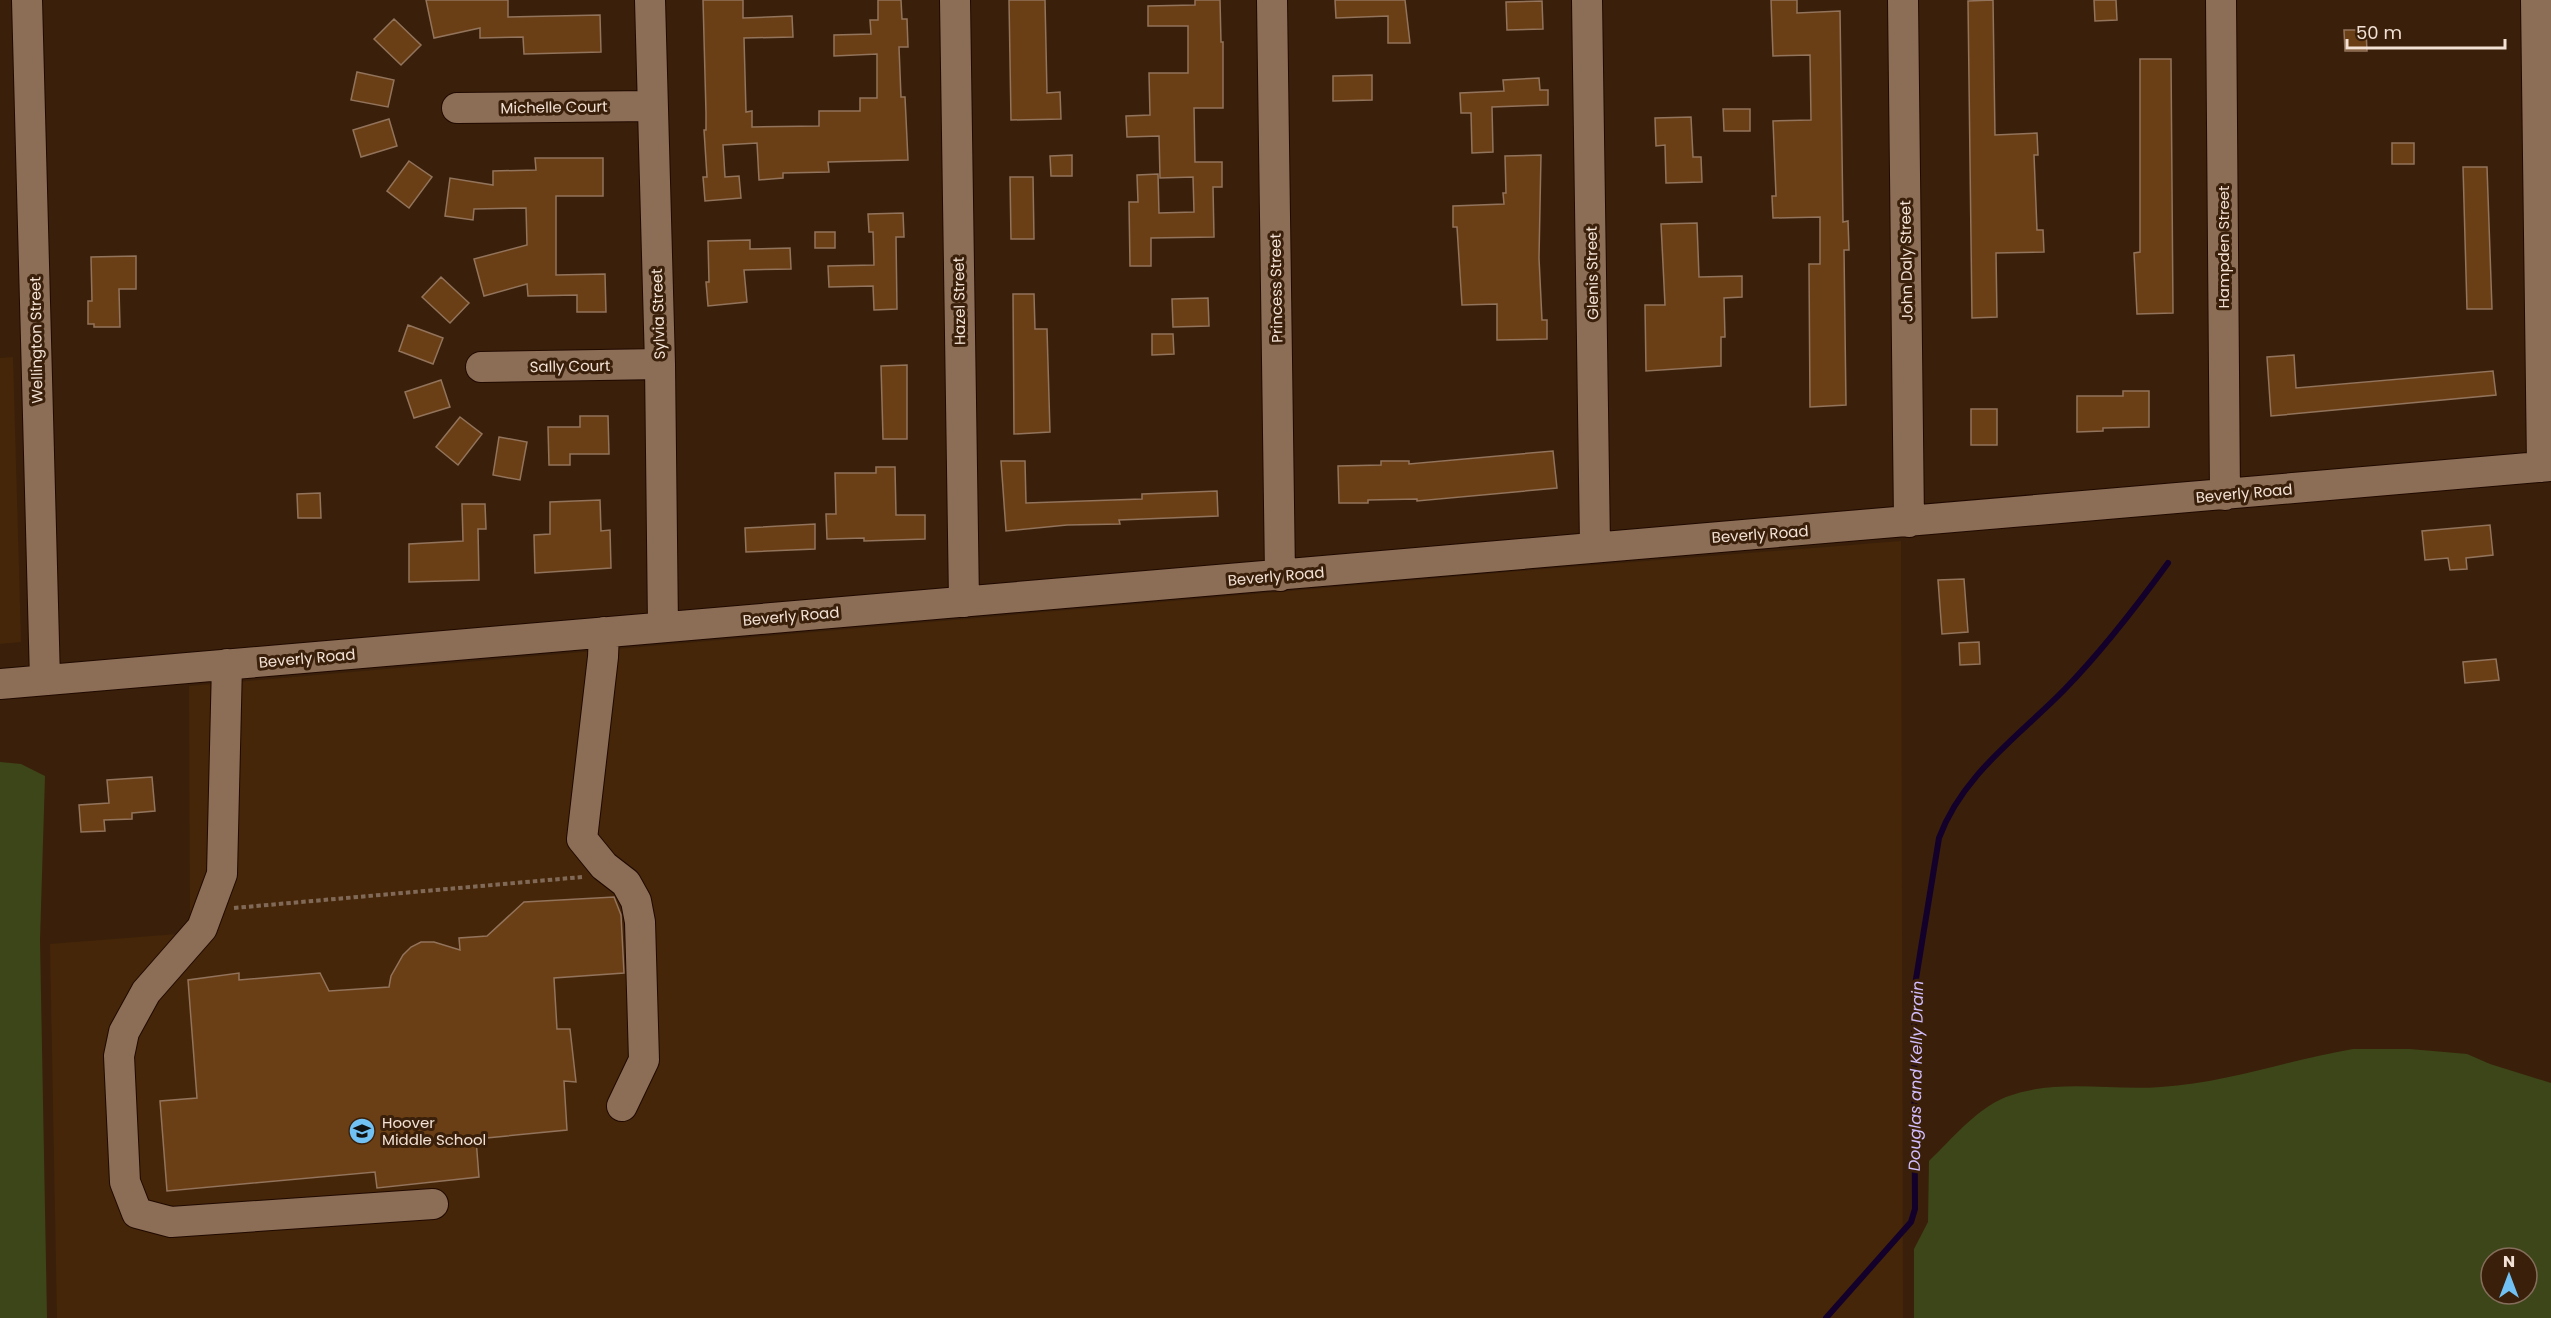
<svg xmlns="http://www.w3.org/2000/svg" width="2551" height="1318" viewBox="0 0 2551 1318" font-family="Poppins,sans-serif">
<style>
.built{fill:#452609}
.green{fill:#3d4618;fill-rule:evenodd}
.lines{fill:none;stroke-linecap:round;stroke-linejoin:round}
.stream{stroke:#14012b;stroke-width:6}
.building{fill:#6b3f16;stroke:#92735b;stroke-width:1.5}
.minor-casing{stroke:#200900;stroke-width:32}
.path{stroke:#806957;stroke-width:4;stroke-dasharray:4.5 3;stroke-linecap:butt}
.minor{stroke:#8c6e56;stroke-width:30}
.labels{text-anchor:middle;dominant-baseline:central;stroke-width:6;stroke-linejoin:round;paint-order:stroke}
.street-label{font-size:15px;fill:#f2e1d4;stroke:#3a200a}
.poi-label{font-size:15px;fill:#f2e1d4;stroke:#3a200a;text-anchor:start}
.water-label{font-size:16px;font-style:italic;fill:#d3befe;stroke:#3a200a}
</style>
<rect width="100%" height="100%" fill="#3a200a"/>
<path class="built" d="M13 357 21 642 0 644V358Z
M1901 541 1903 1318H57L50 944 190 933 189 686 1532 570Z"/>
<path class="green" d="M0 762 21 764 45 776 40 940 47 1318H0Z
M2353 1049H2410L2467 1054 2490 1064 2551 1083V1318H1914V1249L1928 1222 1929 1161C1952 1139 1976 1109 2006 1097 2056 1078 2109 1091 2161 1087 2227 1083 2288 1060 2353 1049ZM2491 1258H2527V1294H2491Z"/>
<g class="lines">
<path class="stream" d="M1826 1318 1911 1222 1915 1209 1914 991 1939 838C1962 775 2019 736 2064 690 2103 650 2136 607 2168 563"/>
</g>
<path class="building" d="M426 0H508V17L600 15 601 52 524 54 523 37 480 38V28L434 38Z
M703 0H743V18L792 16 793 37 744 38 746 112 752 111V127L819 126V111H860V98H877V54L834 56V35L871 34 870 20H878V0H901L902 19H907L908 47H899L901 97H905L908 160 828 162 829 172 783 173V178L759 180 757 143 723 145 725 177 739 176 741 198 705 201 703 177H707L704 130H706V113Z
M1009 0H1045L1047 93 1060 92 1061 119 1011 120Z
M1195 0H1220L1221 42H1223V108H1194L1195 162H1222V187H1213L1214 237 1151 238V266H1130L1129 202H1138L1137 175 1158 174 1159 213 1194 212 1193 177 1160 178 1159 136 1127 137 1126 116 1150 115 1149 73H1188V26H1148V6L1195 5Z
M1335 0H1405L1410 43H1388V16L1336 18Z
M1771 0H1797V13L1840 11 1843 222 1848 221 1849 250H1844L1846 405 1810 407 1809 264H1820V217L1773 218 1772 196H1776L1773 121 1811 120 1810 55 1773 56Z
M1993 0 1995 135 2037 133 2038 155H2034L2037 230H2043L2044 252 1996 253 1997 317 1972 318 1968 1Z
M2094 0H2116L2117 20 2095 21Z
M1542 1 1543 29 1507 30 1506 2Z
M394 19 421 45 401 65 374 39Z
M2344 30H2366L2367 51H2345Z
M2140 59H2171L2173 313 2137 314 2134 253 2140 252Z
M357 72 394 80 388 107 351 100Z
M1372 75V100L1333 101V76Z
M1539 78 1540 90H1548V105L1492 107 1493 152 1472 153 1471 113H1461L1460 93 1504 91 1503 80Z
M1723 109H1750V131H1724Z
M1691 117 1693 157H1701L1702 182 1666 183 1665 145 1656 146 1655 118Z
M389 119 397 146 361 157 353 130Z
M2392 143H2414V164H2392Z
M1072 155V176H1051L1050 156Z
M1541 155 1539 258 1542 320H1547V339L1497 340V304L1462 305 1457 227H1453V206L1504 204 1503 193H1506L1505 156Z
M535 158H603V196H556V275L605 274 606 312H577V295L528 296 527 284 484 296 474 259 527 245 526 208 474 209 473 220 445 216 450 178 493 185V171L536 170Z
M409 161 432 177 409 208 387 191Z
M2463 167H2487L2492 309H2467Z
M1010 177H1033L1034 239H1011Z
M903 213 904 237H896L897 309 874 310 873 286 829 287 828 266 874 265 873 232H869L868 214Z
M1697 223 1699 277 1742 276V297L1724 298 1725 337H1721V366L1646 371 1645 305H1665L1661 224Z
M815 232H835V248H815Z
M750 240V249L790 248 791 269 744 270 747 302 708 306 706 282H709L708 241Z
M136 256V289H119L120 327H94V324H88V301H92L91 257Z
M441 277 469 303 450 323 422 297Z
M1013 294H1034L1035 329H1047L1050 432 1014 434Z
M1208 298 1209 326 1173 327 1172 299Z
M408 325 443 338 433 364 399 351Z
M1152 334H1173L1174 354 1152 355Z
M2294 355 2296 388 2493 371 2496 395 2271 416 2267 357Z
M907 365V439H883L881 366Z
M441 380 450 407 414 418 405 392Z
M2123 391H2149V427L2103 428V431L2077 432V396H2123Z
M1971 409H1997V445H1971Z
M580 416H608L609 454H570V465H549L548 427H580Z
M460 417 482 434 458 465 436 447Z
M499 437 527 442 520 480 493 475Z
M1553 451 1557 488 1417 501V499L1368 500V503H1339L1338 466 1381 465V461H1409V464Z
M1001 461H1025L1026 503 1142 499V494L1217 491 1218 516 1119 520 1120 524 1067 525 1006 531Z
M876 467H895L896 515H925V539L864 541V538L827 539 826 514H836L835 473H876Z
M320 493 321 518H298L297 494Z
M600 500 601 531 610 530 611 568 535 573 534 535 550 534V502Z
M462 504H485L486 529H478L479 580 409 582V544L463 541Z
M815 524V549L746 552 745 528Z
M2490 525 2493 555 2466 558 2467 569 2450 570 2448 558 2425 560 2422 531Z
M1964 579 1968 632 1942 634 1938 580Z
M1979 642 1980 664 1960 665 1959 643Z
M2496 659 2499 680 2465 683 2463 662Z
M152 777 155 811 132 813V819L104 820 105 831 81 832 79 805 109 803 107 780Z
M614 897 621 915 624 973 554 978 557 1029H570L576 1082 564 1081 567 1130 476 1139 479 1177 377 1188 375 1172 167 1191 160 1101 197 1098 188 980 239 973V980L320 973 329 991 389 987 391 976 403 955 411 947 421 942H434L460 950 459 938 487 936 524 902Z"/>
<g class="lines">
<defs>
<path id="minor" d="M27 0 45 680
M650 0 660 364 663 627
M955 0 964 602
M1272 0 1280 576
M1587 0 1595 546
M1903 0 1909 522
M2221 0 2225 495
M2536 0 2542 467
M457 108 651 106
M481 367 660 364
M604 632 603 657 582 839 604 866 626 883 636 901 640 922 644 1060 622 1106
M227 664 222 874 202 928 146 992 124 1032 119 1056 125 1182 137 1213 171 1222 433 1204
M0 684 2551 466"/>
</defs>
<use href="#minor" class="minor-casing"/>
<path class="path" d="M234 908 582 877"/>
<use href="#minor" class="minor"/>
</g>
<defs>
<symbol id="school-disc" viewBox="-11 -11 22 22"><circle r="9.5" fill="#72c1f5" stroke="#3a200a"/><path d="M0-5L7-2L0 1L-7-2ZM-4 1L0 2.5L4 1V4Q0 6-4 4Z" fill="#111"/></symbol>
</defs>
<g fill-rule="evenodd">
<use href="#school-disc" x="347" y="1116" width="30" height="30"/>
</g>
<g class="labels">
<g class="street-label">
<text transform="translate(554 107) rotate(-1)">Michelle Court</text>
<text transform="translate(2223 247) rotate(-90)">Hampden Street</text>
<text transform="translate(1906 261) rotate(-91)">John Daly Street</text>
<text transform="translate(1592 273) rotate(-91)">Glenis Street</text>
<text transform="translate(1276 288) rotate(-91)">Princess Street</text>
<text transform="translate(959 301) rotate(-91)">Hazel Street</text>
<text transform="translate(658 314) rotate(-92)">Sylvia Street</text>
<text transform="translate(36 340) rotate(-91)">Wellington Street</text>
<text transform="translate(570 366) rotate(-1)">Sally Court</text>
<text transform="translate(2244 493) rotate(-5)">Beverly Road</text>
<text transform="translate(1760 534) rotate(-4)">Beverly Road</text>
<text transform="translate(1276 576) rotate(-5)">Beverly Road</text>
<text transform="translate(791 616) rotate(-5)">Beverly Road</text>
<text transform="translate(307 658) rotate(-5)">Beverly Road</text>
</g>
<g class="poi-label">
<text x="382" y="1122">Hoover<tspan x="382" dy="17">Middle School</tspan></text>
</g>
<g class="water-label">
<text transform="translate(1916 1076) rotate(-89)">Douglas and Kelly Drain</text>
</g>
</g>
<g transform="translate(2509 1276)"><circle r="28" fill="#3a200a" stroke="#846d5b" stroke-width="1.5"/>
<path d="M0-4.5L10 22L0 15L-10 22Z" fill="#72c1f5"/>
<text y="-9" font-size="16" font-weight="bold" text-anchor="middle" fill="#f2e1d4">N</text>
</g>
<path d="M2347 39v9h158v-9" fill="none" stroke="#f2e1d4" stroke-width="3"/>
<text x="2356" y="39" font-size="18" fill="#f2e1d4" stroke="#3a200a" stroke-width="4.5" paint-order="stroke">50 m</text>
</svg>
